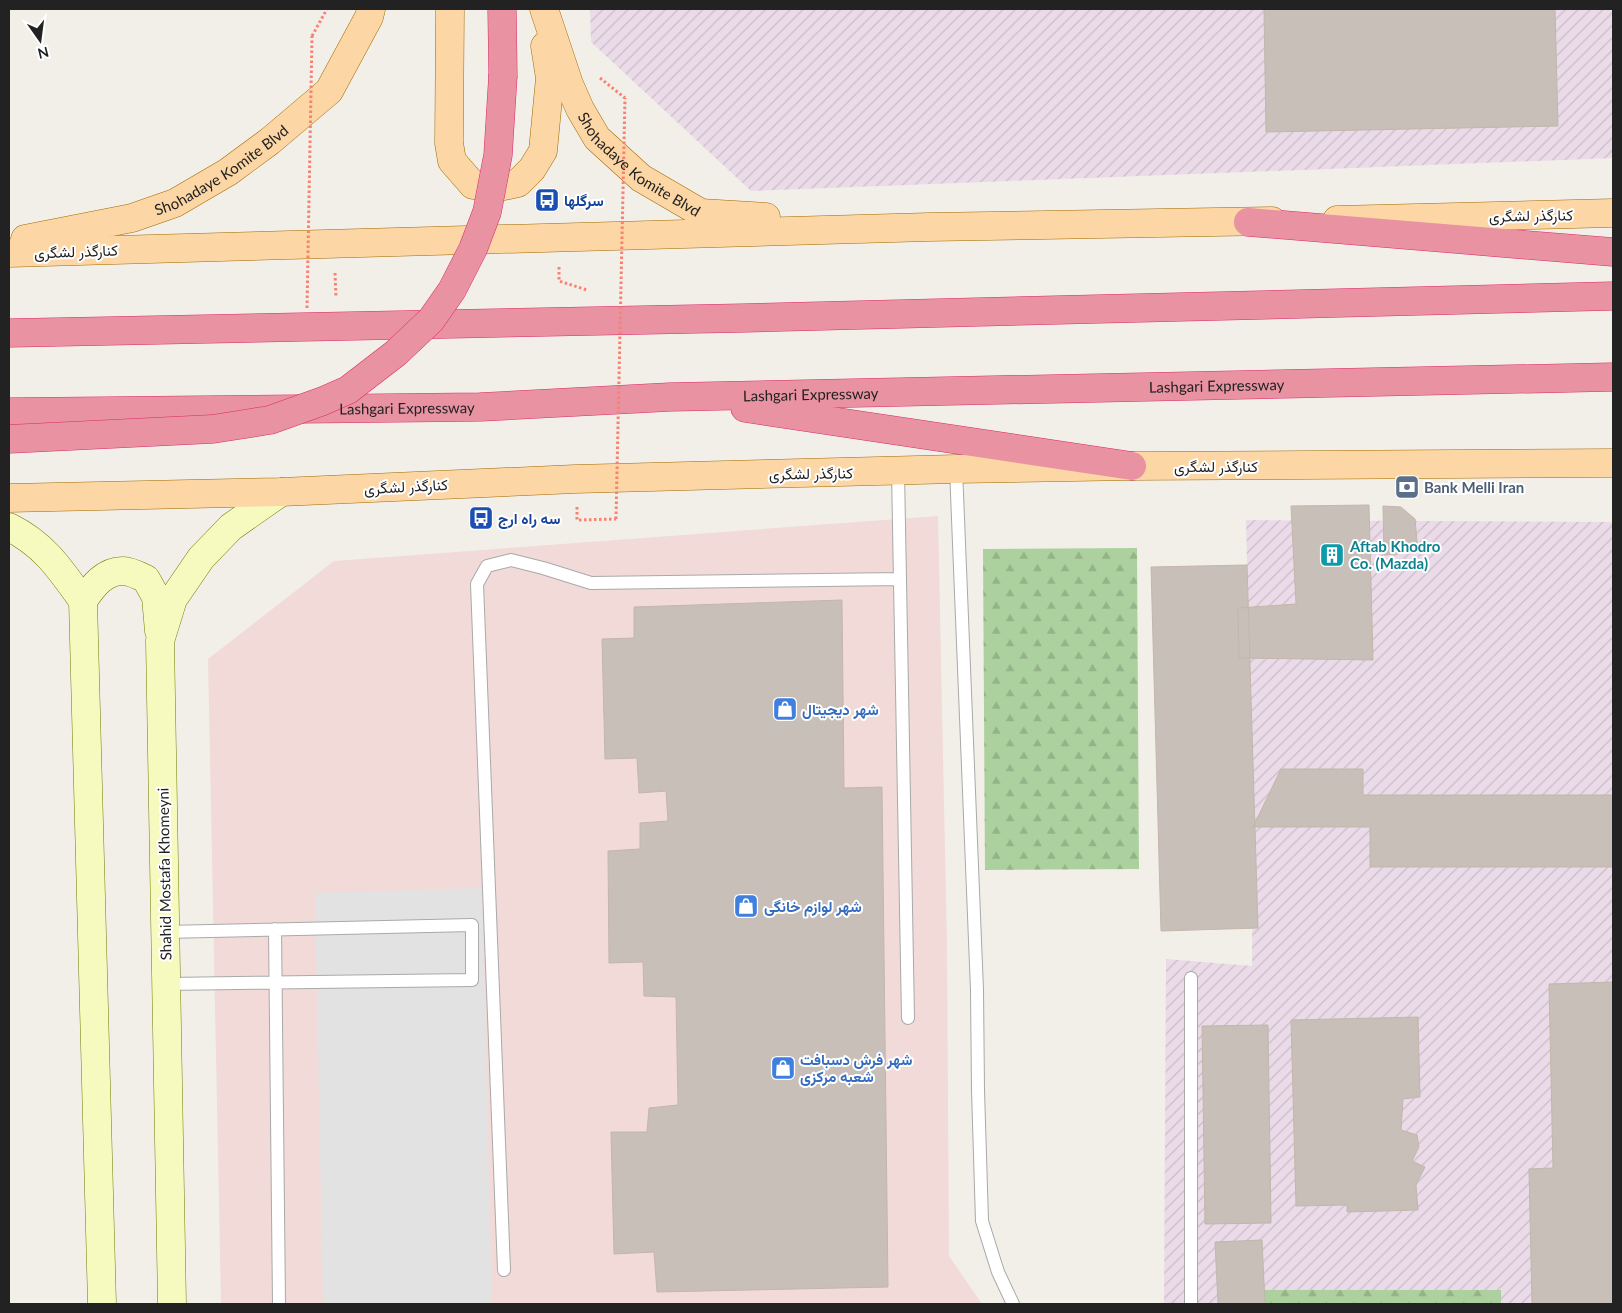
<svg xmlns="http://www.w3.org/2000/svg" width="1622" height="1313" viewBox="0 0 1622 1313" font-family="Lato,Vazirmatn,sans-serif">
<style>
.commercial{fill:#f2dad9}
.industrial{fill:url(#industrial-furrows)}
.forest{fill:url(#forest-firs)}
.parking{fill:#e2e2e2}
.building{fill:#c7bfb8;stroke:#c4b6ab}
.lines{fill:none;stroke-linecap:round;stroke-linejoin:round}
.lane-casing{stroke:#a9a9a9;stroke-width:14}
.secondary-casing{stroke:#707d05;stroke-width:29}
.primary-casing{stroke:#a06b00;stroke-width:29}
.highway-casing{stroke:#dc2a67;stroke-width:29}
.path{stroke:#fa8072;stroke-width:3;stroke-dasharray:2.5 2.5;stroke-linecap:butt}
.lane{stroke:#fff;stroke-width:12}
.secondary{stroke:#f7fabf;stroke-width:28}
.primary{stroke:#fcd6a4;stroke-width:28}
.highway{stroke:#e892a2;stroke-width:28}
.highway-bridge-casing{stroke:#dc2a67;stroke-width:29;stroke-linecap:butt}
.path-bridge{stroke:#fa8072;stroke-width:3;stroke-dasharray:2.5 2.5;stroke-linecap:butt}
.highway-bridge{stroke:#e892a2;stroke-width:28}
.labels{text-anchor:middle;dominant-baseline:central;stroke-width:4;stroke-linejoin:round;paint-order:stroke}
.street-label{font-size:15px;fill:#222;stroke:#fff}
.transit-label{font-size:15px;font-weight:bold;fill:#164399;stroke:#fff;text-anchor:start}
.service-label{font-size:15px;font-weight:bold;fill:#4e5e75;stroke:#fff;text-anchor:start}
.culture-label{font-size:15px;font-weight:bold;fill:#0d838f;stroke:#fff;text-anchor:start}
.shop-label{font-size:15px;font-weight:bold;fill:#366cbe;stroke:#fff;text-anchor:start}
</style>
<defs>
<pattern id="industrial-furrows" width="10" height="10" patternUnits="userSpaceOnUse" patternTransform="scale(1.25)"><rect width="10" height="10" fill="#ebdbe8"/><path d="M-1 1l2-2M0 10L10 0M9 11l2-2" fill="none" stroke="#c9bcc7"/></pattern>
<pattern id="forest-firs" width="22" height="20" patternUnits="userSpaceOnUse" patternTransform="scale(1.25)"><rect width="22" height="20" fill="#add19e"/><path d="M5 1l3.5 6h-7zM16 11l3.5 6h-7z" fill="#95b388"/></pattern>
</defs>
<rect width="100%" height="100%" fill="#f2efe9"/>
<path class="commercial" d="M938 516 947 946 949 1256 982 1304H221L208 659 334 561Z"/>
<path class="industrial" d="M590 9H1613V158L751 191 591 42Z
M1246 520 1613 522V1304H1164L1166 959 1252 966 1253 827Z"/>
<path class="forest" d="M1137 548 1139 869 985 870 983 549Z
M1250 1290H1501V1304H1250Z"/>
<path class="parking" d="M482 888 492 1304H323L315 893Z"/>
<path class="building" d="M1264 9H1555L1558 126 1266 132Z
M1369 505 1373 660 1239 658 1238 608 1296 604 1291 506Z
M1383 506 1401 507 1415 519 1418 552 1384 555Z
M1247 565 1258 928 1161 931 1151 567Z
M842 600 844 788 882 787 888 1287 657 1292 654 1252 614 1254 611 1132H647L649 1108 678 1105 676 997 644 996 643 962 609 963 608 851 640 849V823L668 821 666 791 639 793 637 758 605 759 602 639 634 638V607Z
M1281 769H1363V795H1613V867H1370V827H1253Z
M1613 982V1304H1532L1529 1169 1553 1168 1549 984Z
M1418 1017 1420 1097 1403 1099 1401 1130 1417 1135 1419 1147 1412 1161 1425 1167 1416 1185 1418 1210 1347 1212V1205L1296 1206 1291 1020Z
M1268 1025 1271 1223 1205 1224 1202 1026Z
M1262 1240 1265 1304H1218L1215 1242Z"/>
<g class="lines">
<defs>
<path id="lane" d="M956 469 977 990 978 1090 982 1221 998 1272 1013 1304
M898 471 908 1018
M275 929 279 1304
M165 932 472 925V980L166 984
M1191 978V1304
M504 1270 477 584 487 566 511 560 543 568 591 583 900 579"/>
<path id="secondary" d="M9 527C45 545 60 569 83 601L102 1304
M83 601C93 586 104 571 123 571 130 571 140 576 146 579L156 597 159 631
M172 1304 160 641 173 599 201 558 231 527 281 492"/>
<g id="primary">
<path d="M450 9 449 143 452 161 473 185 494 188 518 183 532 169 543 151 550 78 545 46"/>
<path id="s1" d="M544 9 569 84 580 109 597 138 641 178 701 213 766 217"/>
<path d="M1337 220 1613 213"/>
<path id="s2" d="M25 239 132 218 175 203 228 172 270 141 329 91 369 17 371 9"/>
<path d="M9 253 929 227 1272 221"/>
<path d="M9 498 281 492 575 479 956 469 1132 466 1613 463"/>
</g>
<g id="highway">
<path d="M502 9 503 75"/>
<path d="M1248 222 1613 252"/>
<path d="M9 333 744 318 1613 296"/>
<path d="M745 408 1132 466"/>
<path id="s3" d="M9 412 480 407 670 397 1613 377"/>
</g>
</defs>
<use href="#lane" class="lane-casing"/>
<use href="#secondary" class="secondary-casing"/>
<use href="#primary" class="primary-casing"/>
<use href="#highway" class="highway-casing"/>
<path class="path" d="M312 36 327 9
M600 78 625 98
M559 267V281L587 290
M335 273 336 297
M577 507V520L616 519"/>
<use href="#lane" class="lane"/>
<use href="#secondary" class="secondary"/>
<use href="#primary" class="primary"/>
<use href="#highway" class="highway"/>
<defs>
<path id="highway-bridge" d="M9 439 213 429 270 420 323 401 348 390 396 353 431 320 452 290 473 249 487 212 498 155 503 75"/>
</defs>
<use href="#highway-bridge" class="highway-bridge-casing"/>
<path class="path-bridge" d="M307 308 312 36
M616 519 625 98"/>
<use href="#highway-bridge" class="highway-bridge"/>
</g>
<defs>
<symbol id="bus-square" viewBox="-11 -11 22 22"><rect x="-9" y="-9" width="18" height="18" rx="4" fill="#1a4fb4" stroke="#fff"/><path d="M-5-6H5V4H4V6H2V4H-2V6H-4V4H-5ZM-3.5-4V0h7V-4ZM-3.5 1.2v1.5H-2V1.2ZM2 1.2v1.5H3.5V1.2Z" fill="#fff"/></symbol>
<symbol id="bank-square" viewBox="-11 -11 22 22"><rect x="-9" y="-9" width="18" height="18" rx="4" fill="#5c6f8a" stroke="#fff"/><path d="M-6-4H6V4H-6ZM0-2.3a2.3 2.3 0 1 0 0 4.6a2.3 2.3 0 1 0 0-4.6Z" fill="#fff"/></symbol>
<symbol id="building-square" viewBox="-11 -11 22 22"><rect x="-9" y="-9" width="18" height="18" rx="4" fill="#0f9aa8" stroke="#fff"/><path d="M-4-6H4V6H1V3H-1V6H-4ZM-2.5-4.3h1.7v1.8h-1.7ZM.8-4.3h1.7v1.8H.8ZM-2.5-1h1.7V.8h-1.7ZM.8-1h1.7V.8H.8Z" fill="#fff"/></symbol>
<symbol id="shop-square" viewBox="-11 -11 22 22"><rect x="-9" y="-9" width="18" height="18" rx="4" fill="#3f7fe0" stroke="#fff"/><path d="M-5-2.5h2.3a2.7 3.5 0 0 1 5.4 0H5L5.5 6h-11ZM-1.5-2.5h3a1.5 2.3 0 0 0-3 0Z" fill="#fff"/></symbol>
</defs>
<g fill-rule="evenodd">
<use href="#bus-square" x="533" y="186" width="28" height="28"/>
<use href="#bank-square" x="1393" y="473" width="28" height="28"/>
<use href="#bus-square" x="467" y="504" width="28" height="28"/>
<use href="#building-square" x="1318" y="541" width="28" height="28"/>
<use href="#shop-square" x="771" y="695" width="28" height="28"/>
<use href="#shop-square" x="732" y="892" width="28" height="28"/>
<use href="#shop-square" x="769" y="1054" width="28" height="28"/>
</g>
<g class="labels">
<g class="street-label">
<text stroke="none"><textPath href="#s1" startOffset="189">Shohadaye Komite Blvd</textPath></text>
<text stroke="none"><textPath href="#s2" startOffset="211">Shohadaye Komite Blvd</textPath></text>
<text transform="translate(1531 215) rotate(-1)">کنارگذر لشگری</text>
<text transform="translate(76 251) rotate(-2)">کنارگذر لشگری</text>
<text stroke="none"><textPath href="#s3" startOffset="1208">Lashgari Expressway</textPath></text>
<text stroke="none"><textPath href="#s3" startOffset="802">Lashgari Expressway</textPath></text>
<text stroke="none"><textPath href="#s3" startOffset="398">Lashgari Expressway</textPath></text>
<text x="1216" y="466">کنارگذر لشگری</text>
<text transform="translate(811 473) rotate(-1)">کنارگذر لشگری</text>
<text transform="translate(406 486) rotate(-3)">کنارگذر لشگری</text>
<text transform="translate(164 874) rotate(-91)">Shahid Mostafa Khomeyni</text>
</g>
<g class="transit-label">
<text x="564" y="200">سرگلها</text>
<text x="498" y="518">سه راه ارج</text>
</g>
<g class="service-label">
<text x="1424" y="487">Bank Melli Iran</text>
</g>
<g class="culture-label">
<text x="1350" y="546">Aftab Khodro<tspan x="1350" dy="17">Co. (Mazda)</tspan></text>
</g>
<g class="shop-label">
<text x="802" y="709">شهر دیجیتال</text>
<text x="764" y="906">شهر لوازم خانگی</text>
<text x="800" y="1059">شهر فرش دسبافت<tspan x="800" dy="17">شعبه مرکزی</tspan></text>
</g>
</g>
<rect width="1622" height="1313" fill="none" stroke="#222222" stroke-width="20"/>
<g transform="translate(40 40) rotate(166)" stroke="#ffffff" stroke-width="4" paint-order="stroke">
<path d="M0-4L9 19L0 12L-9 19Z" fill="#222222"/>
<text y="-8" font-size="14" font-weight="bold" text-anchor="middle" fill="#222222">N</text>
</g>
</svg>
